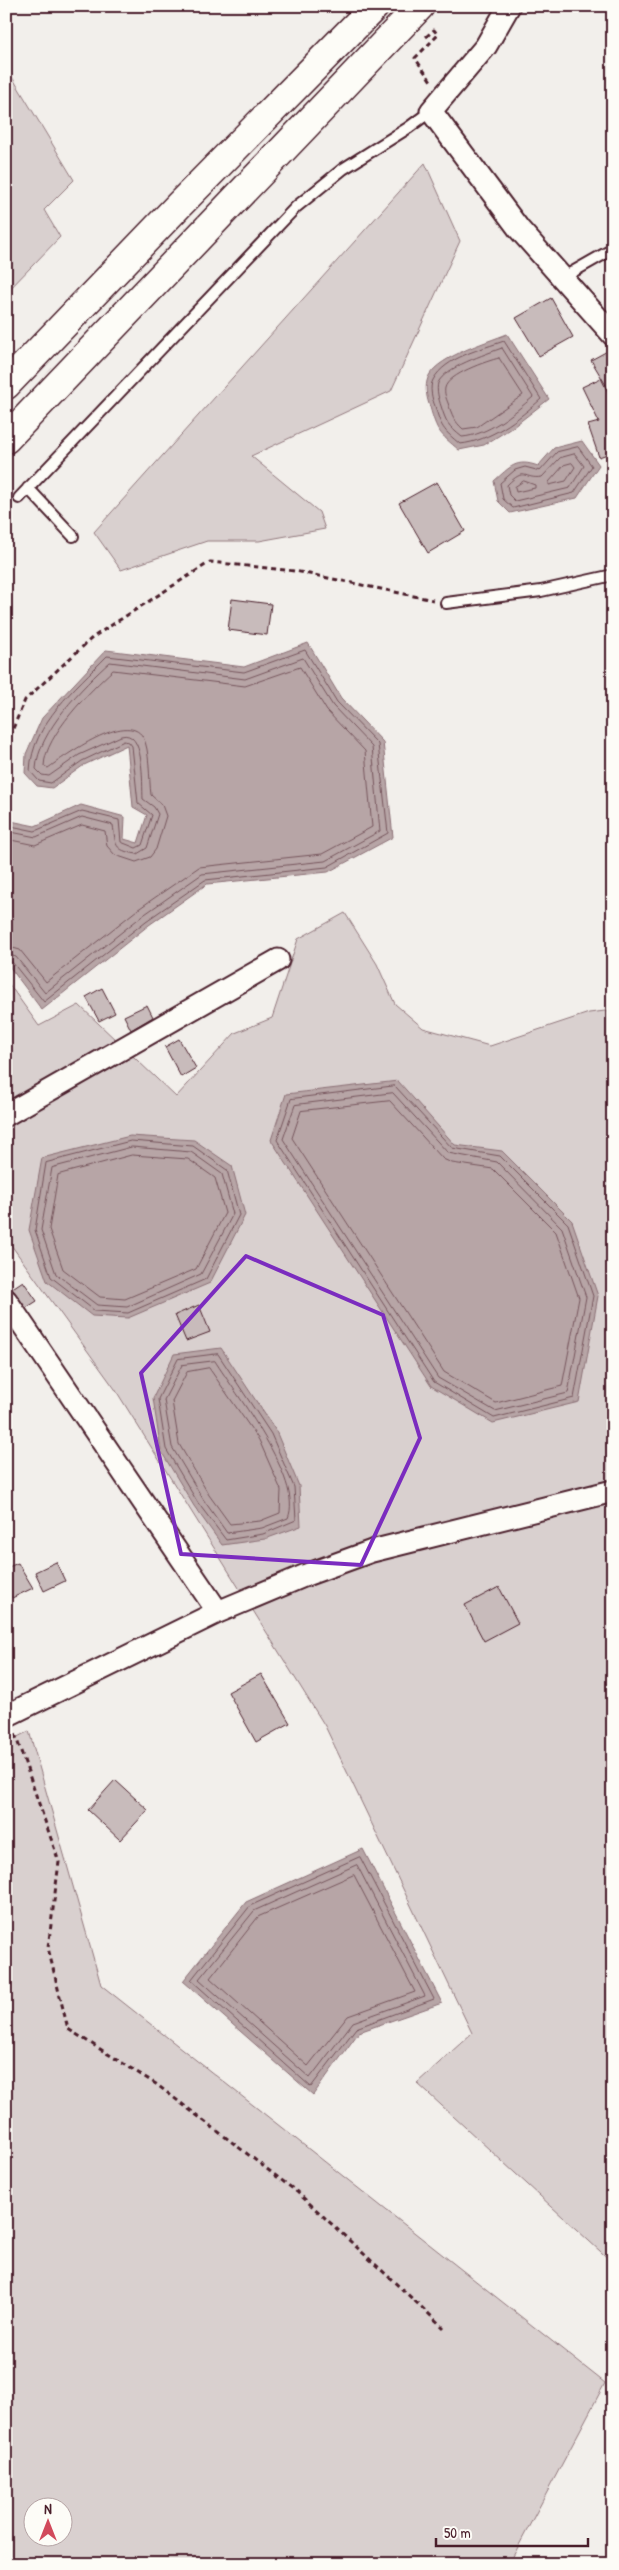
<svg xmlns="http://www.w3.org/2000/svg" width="619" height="2570" viewBox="0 0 619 2570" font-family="'Patrick Hand',sans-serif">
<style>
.green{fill:#d9d0cf;stroke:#92787d;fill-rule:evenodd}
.water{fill:#b7a5a6;stroke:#8b6f75}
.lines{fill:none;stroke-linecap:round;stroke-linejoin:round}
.shore{stroke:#76555c;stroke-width:1}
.building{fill:#c8bbbb;stroke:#4a1f2b}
.lane-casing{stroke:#4a1f2b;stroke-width:14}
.street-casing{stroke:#4a1f2b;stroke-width:25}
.secondary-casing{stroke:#4a1f2b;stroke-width:31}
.path{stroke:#4a1f2b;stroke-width:3;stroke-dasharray:5 4;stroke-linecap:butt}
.lane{stroke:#fdfcf7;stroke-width:10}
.street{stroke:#fdfcf7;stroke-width:21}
.secondary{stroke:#fdfcf7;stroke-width:28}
.marked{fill:none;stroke:#7b2cbf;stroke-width:4;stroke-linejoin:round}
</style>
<rect width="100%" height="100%" fill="#f2efeb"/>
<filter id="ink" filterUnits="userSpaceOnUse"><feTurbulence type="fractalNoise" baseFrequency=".02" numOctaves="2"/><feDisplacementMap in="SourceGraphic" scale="10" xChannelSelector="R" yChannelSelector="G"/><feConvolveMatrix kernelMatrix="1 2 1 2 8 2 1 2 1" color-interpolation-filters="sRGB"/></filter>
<g filter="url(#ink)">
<path class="green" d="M6 67 74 180 44 210 60 237 6 293Z
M425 163 460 241 391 391 251 456 319 512 325 529 259 541H207L121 570 94 532Z
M345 913 377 964 395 1004 423 1028 490 1046 589 1013 613 1010V2263L417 2083 472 2033 325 1726 115 1389 6 1238V980L39 1026 79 1005 176 1097 235 1033 272 1018 298 939Z
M29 1731 101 1985 605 2383 509 2564H6V1743ZM32 2508H62V2538H32Z"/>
<path class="water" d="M507 334 549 399 513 427 484 445 459 450C439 433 437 432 430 407 427 399 425 390 427 381 431 358 488 342 507 334Z
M582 441 599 465 577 498 510 513 498 501 494 481C510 467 516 458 538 466L554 448Z
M308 643 341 698 383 742 393 837 328 872 207 884 149 925 42 1010 6 962V820L35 826 81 805 125 817 124 839 138 843 147 815 133 807 127 745 84 765 52 788 37 786 25 773 26 754 42 718 106 650 244 667Z
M398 1081 455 1145 502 1151 572 1221 598 1296 579 1402 493 1423 431 1386 271 1140 286 1094Z
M130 1136 194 1140 232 1166 245 1215 210 1283 128 1318 92 1316 47 1281 29 1230 42 1158Z
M221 1348 276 1431 299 1486 301 1526 265 1539 222 1545 194 1506 161 1451 153 1398 174 1354Z
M363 1849 442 2003 359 2032 313 2095 183 1981 246 1902Z"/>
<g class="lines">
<path class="shore" d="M504 341 541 399C519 419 490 441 460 444 443 430 441 427 435 406 432 399 429 387 433 380 445 357 482 349 504 341Z
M502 348 533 397C513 414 488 435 462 437 448 426 446 422 441 406 439 400 436 390 438 383 445 367 486 354 502 348Z
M499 358 523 395 477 427 463 429C454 421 452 415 448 403 446 398 444 393 445 388 448 374 487 361 499 358Z
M578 447 592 466 574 493 513 508 503 499 500 483 515 470 525 467 540 471 557 452Z
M575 454 584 466 570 488 515 501 509 495 507 485C526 466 523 480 542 477L560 458Z
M572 463 575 467 566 481 549 485V482L564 465Z
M524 481 535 485V488L516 492 515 487Z
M6 825 35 831 82 811 119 820 121 842 136 848 142 845 152 815 138 803 132 746 129 742 124 741 82 761 51 783 39 781 30 771C32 723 76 688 107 656L244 672 305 650 337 702 378 744 388 833 327 867 205 880 146 921 44 1002 12 962 6 960
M6 831 36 837 82 817 113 825C116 845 113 850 137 854L147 848 158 814 154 807 143 799C142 783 145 729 121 736L79 755 49 776 42 775 36 769C38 732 83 686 110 662L245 679 303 658 333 706 372 747 380 831 325 861 202 874 142 916 45 993 16 957 6 954
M6 839 35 845 82 825 105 831 107 846 115 855 136 862 150 857 156 849 166 816 162 805 151 795C149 780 150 749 143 737 127 710 65 756 48 768L44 766C45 735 91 690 113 670L245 686 300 667 327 711 365 751 372 827 322 854 199 867 137 910 46 982 20 950 6 946
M395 1086 452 1148 500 1156 568 1224 593 1296 574 1398 494 1418 434 1382 277 1140 291 1099Z
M393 1093 448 1153 497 1162 562 1228 586 1297 568 1393 495 1411 438 1378 283 1139 295 1105Z
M390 1101 443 1159 452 1163 493 1169 556 1232 579 1298 562 1386 496 1403 444 1372 292 1138 301 1111Z
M131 1141 193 1146 227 1170 239 1215 206 1279 128 1313 95 1311 51 1277 35 1230 46 1163Z
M132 1147 191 1152 222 1174 233 1214 201 1274 127 1307 97 1305 56 1274 41 1230 52 1168Z
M132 1155 188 1159 215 1178 225 1213 196 1269 125 1299 100 1297 63 1269 49 1229 58 1175Z
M218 1354 271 1434 294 1487 296 1520 263 1534 226 1540 198 1503 166 1449 158 1399 178 1359Z
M215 1361C235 1393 304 1481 288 1518L262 1528 227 1533 203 1499 172 1447 164 1400 182 1365Z
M209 1368 259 1440 281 1490 280 1513 260 1521 230 1524 209 1495 179 1444 172 1401 187 1372Z
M360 1857 434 1999 356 2028 311 2087 191 1980 250 1906Z
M357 1865 425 1996 353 2022 310 2078 199 1979 254 1911Z
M354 1875 415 1992 348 2016 308 2066 210 1978 258 1917Z"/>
</g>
<path class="building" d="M551 298 573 337 539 356 516 318Z
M613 348V397L591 360Z
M601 378 613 403V452L599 457 588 425 599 422 582 387Z
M437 482 465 531 428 553 399 503Z
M232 599 271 604 267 635 228 630Z
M102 988 115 1013 99 1021 86 997Z
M147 1005 153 1017 131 1030 124 1016Z
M179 1039 196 1068 181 1077 165 1047Z
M23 1281 37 1301 26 1308 11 1289Z
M199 1305 210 1332 186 1341 175 1315Z
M56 1562 65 1581 44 1591 35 1572Z
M18 1563 33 1588 12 1598 10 1594 6 1596V1568Z
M499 1587 518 1623 484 1641 465 1605Z
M261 1674 290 1723 256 1742 228 1692Z
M115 1780 148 1810 120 1840 88 1810Z"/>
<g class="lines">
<defs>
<path id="lane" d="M562 278 613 249
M28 488 73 536
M19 498 296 207 343 169 408 128 431 111
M446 603 541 591 613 575"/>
<path id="street" d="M509 6 486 46 431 111 519 229 613 335
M6 1115 278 960
M6 1300 218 1612
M6 1716 218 1612 306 1575 372 1551 613 1491"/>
<path id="secondary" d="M6 385 179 205 375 6
M6 439 420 6"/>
</defs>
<use href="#lane" class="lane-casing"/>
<use href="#street" class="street-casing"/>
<use href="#secondary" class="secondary-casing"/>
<path class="path" d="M426 37 434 30 438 35 415 58 431 81
M6 745 25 700 93 637 210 562 295 571 433 600
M15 1734 59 1862 48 1948 68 2029 156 2084 297 2192 444 2328"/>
<use href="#lane" class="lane"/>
<use href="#street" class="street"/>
<use href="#secondary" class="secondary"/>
</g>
</g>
<path class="marked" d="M246 1256 383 1315 420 1438 361 1565 181 1554 141 1373Z"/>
<rect width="619" height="2570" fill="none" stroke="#fdfcf7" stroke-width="25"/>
<rect x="12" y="12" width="594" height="2545" fill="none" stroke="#4a1f2b" stroke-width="2" filter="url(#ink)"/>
<g transform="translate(48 2522)"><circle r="24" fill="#fdfcf7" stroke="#b5a4a5"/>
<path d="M0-4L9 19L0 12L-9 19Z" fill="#d1495b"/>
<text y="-8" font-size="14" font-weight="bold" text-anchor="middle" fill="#4a1f2b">N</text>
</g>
<path d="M436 2538v8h152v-8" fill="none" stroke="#4a1f2b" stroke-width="2.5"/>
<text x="444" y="2538" font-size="15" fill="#4a1f2b" stroke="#fdfcf7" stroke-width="4" paint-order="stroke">50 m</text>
</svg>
